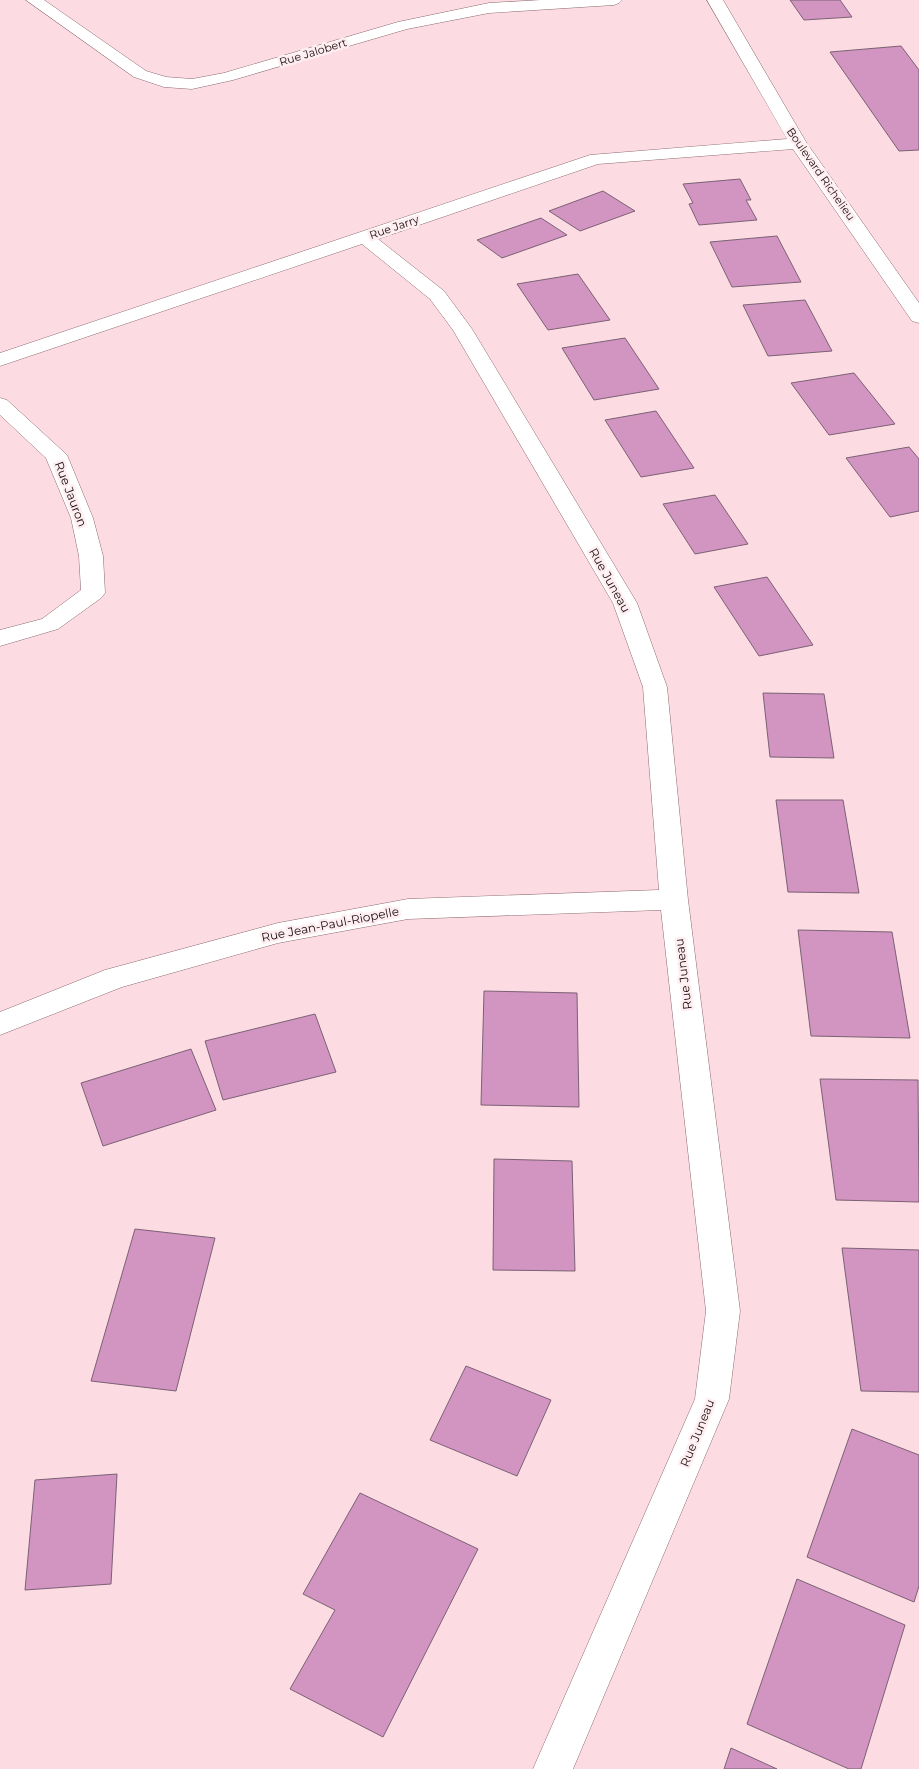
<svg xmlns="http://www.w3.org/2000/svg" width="919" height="1769" viewBox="0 0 919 1769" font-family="Montserrat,sans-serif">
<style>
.building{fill:#d294c1;stroke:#7b6174}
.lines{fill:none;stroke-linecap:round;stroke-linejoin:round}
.street-casing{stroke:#8c6a70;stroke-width:1}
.street{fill:#fff;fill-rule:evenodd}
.labels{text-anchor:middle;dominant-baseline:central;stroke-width:5;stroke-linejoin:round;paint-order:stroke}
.far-street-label{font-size:11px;fill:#190d0f;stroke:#feeef1}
.street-label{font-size:12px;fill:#190d0f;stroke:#feeef1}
</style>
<rect width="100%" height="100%" fill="#fcdce2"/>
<path class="building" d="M790 0H840L852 17 804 20Z
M901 46 919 70V150L899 151 830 52Z
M740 179 751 200H746L757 220 699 225 689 204 693 203 683 184Z
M603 191 635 211 580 231 549 211Z
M541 218 567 235 502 258 477 240Z
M777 236 801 282 732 287 710 242Z
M578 274 610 320 548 330 517 284Z
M805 300 832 351 768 356 743 305Z
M625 338 659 389 594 400 562 348Z
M854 373 895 424 829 435 791 383Z
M656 411 694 468 641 477 605 420Z
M909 447 919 459V511L890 517 846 458Z
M715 495 748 544 695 554 663 504Z
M767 577 813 645 759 656 714 587Z
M763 693 824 694 834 758 770 757Z
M776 800H843L859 893 788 892Z
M798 930 892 932 910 1038 811 1036Z
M484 991 577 993 579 1107 481 1105Z
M315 1014 336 1072 223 1100 205 1041Z
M191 1049 216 1110 103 1146 81 1083Z
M820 1079 918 1080 919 1202 836 1200Z
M494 1159 572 1161 575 1271 493 1270Z
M135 1229 215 1238 176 1391 91 1381Z
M842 1248 919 1250V1392L861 1391Z
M466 1366 551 1400 517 1476 430 1440Z
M852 1429 919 1455V1586L914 1602 807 1557Z
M117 1474 111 1584 25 1590 35 1480Z
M360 1493 478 1549 383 1737 290 1689 335 1610 303 1594Z
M797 1579 905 1625 861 1769H849L747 1724Z
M731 1748 777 1769H724Z"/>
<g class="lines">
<defs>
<path id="street" d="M26 0H44L146 71 166 77 192 79 224 73 398 22 489 3 541 0H622L619 3 614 5 489 13 407 29 233 80 192 89 164 87 134 77Z
M707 0H723L806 142 919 303V323L912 321 793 149 598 164 378 239 444 291 472 329 637 603 667 687 688 900 740 1311 729 1399 573 1769H533L695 1399 706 1311 661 910 408 919 278 943 122 987 0 1035V1012L105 970 278 923 408 899 659 890 643 687 613 603 453 330 430 299 362 244 0 366V353L590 155 787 139Z
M0 398 7 400 67 455 93 518 103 556 105 593 101 598 58 629 0 646V630L42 619 81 590 79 556 71 518 46 458 0 415Z"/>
</defs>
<use href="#street" class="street-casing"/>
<use href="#street" class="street"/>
</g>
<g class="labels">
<g class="far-street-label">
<text transform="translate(313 52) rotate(-17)">Rue Jalobert</text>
<text transform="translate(821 174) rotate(55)">Boulevard Richelieu</text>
<text transform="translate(394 227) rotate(-19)">Rue Jarry</text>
</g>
<g class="street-label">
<text transform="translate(71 494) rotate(69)">Rue Jauron</text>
<text transform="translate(610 580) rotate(61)">Rue Juneau</text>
<text transform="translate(330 924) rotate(-11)">Rue Jean-Paul-Riopelle</text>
<text transform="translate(683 974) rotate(-97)">Rue Juneau</text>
<text transform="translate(697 1433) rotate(-68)">Rue Juneau</text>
</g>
</g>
</svg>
